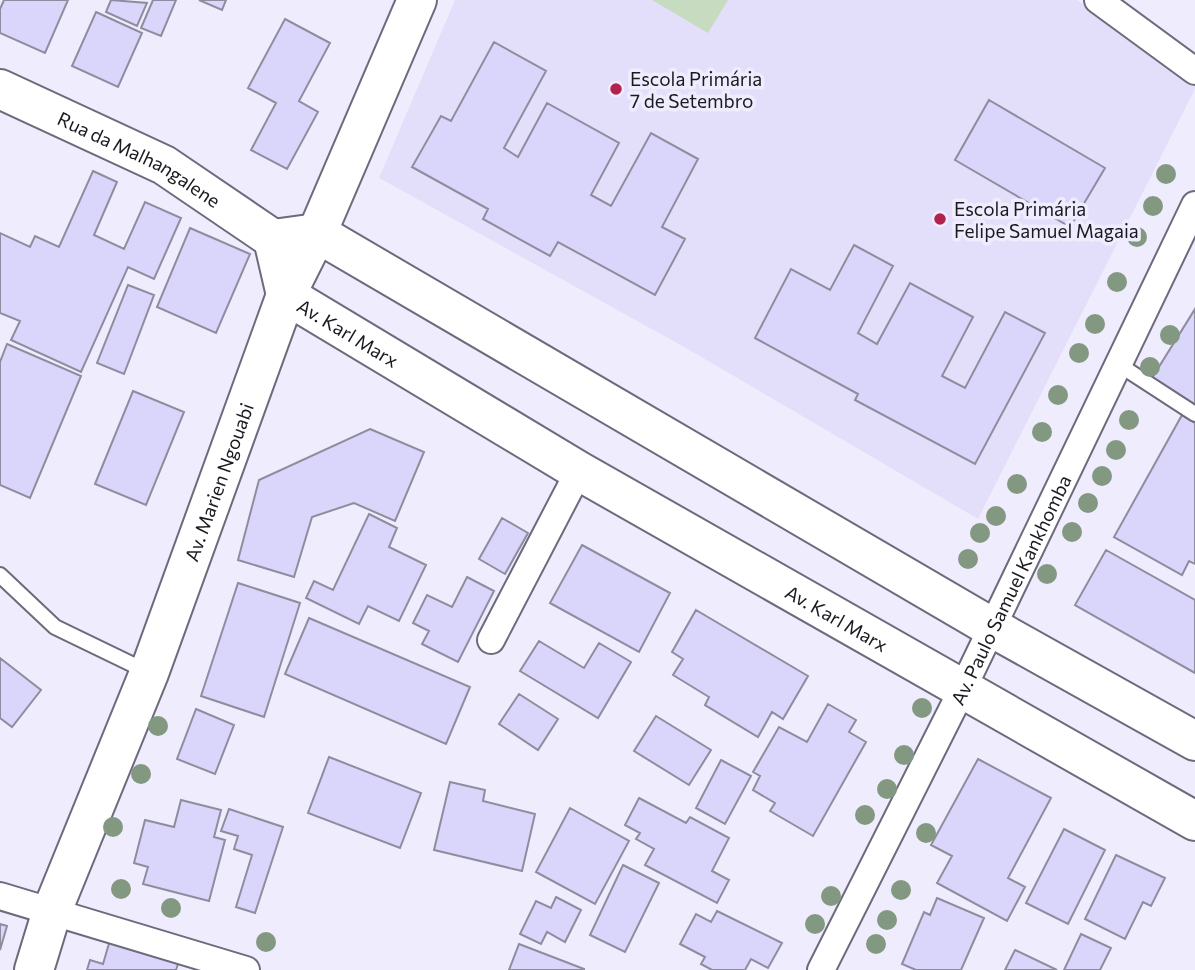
<svg xmlns="http://www.w3.org/2000/svg" width="1195" height="970" viewBox="0 0 1195 970" font-family="Commissioner,sans-serif">
<style>
.built{fill:#e3dffb}
.green{fill:#c6dbc0}
.building{fill:#dad5fb;stroke:#8e8c9e;stroke-width:2}
.lines{fill:none;stroke-linecap:round;stroke-linejoin:round}
.lane-casing{stroke:#6d6a7c;stroke-width:18}
.street-casing{stroke:#6d6a7c;stroke-width:30}
.secondary-casing{stroke:#6d6a7c;stroke-width:42}
.lane{stroke:#fff;stroke-width:14}
.street{stroke:#fff;stroke-width:26}
.secondary{stroke:#fff;stroke-width:38}
.tree{fill:#839881}
.poi-dot{fill:#b3224d;stroke:#efedfd;stroke-width:2.5}
.labels{text-anchor:middle;dominant-baseline:central;stroke-width:7;stroke-linejoin:round;paint-order:stroke}
.poi-label{font-size:19px;fill:#1a1920;stroke:#efedfd;text-anchor:start}
.street-label{font-size:19px;fill:#1a1920;stroke:#efedfd}
</style>
<rect width="100%" height="100%" fill="#efedfd"/>
<path class="built" d="M455 0H1077L1195 86V89L978 519 686 348 379 178Z"/>
<path class="green" d="M652 0H728L708 33Z"/>
<path class="building" d="M4 0H68L45 53 0 33V9Z
M111 0 147 3 137 26 106 12Z
M153 0H176L161 36 141 28Z
M199 0H226L222 10Z
M96 12 142 33 118 87 72 66Z
M285 19 330 43 299 101 318 112 287 169 251 150 276 103 248 88Z
M494 42 546 71 504 148 518 157 547 103 619 143 591 195 611 206 651 133 698 159 662 227 685 239 655 295 558 242 550 256 483 219 488 209 412 167 441 116 451 121Z
M989 100 1105 168 1070 227 955 160Z
M93 171 117 182 94 235 124 249 145 202 181 218 154 279 128 267 81 372 11 340 20 321 0 313V233L30 247 35 236 59 247Z
M190 228 250 254 216 333 157 307Z
M854 245 893 266 858 333 877 344 910 283 973 317 942 376 965 388 1005 312 1045 333 975 464 855 400 858 394 755 338 791 269 830 290Z
M128 285 154 295 124 374 97 363Z
M1195 309V405L1152 378Z
M7 344 81 376 30 498 0 485V362Z
M133 391 184 412 146 505 95 484Z
M1182 415 1195 423V564L1189 561 1182 575 1114 537Z
M370 429 424 452 395 521 354 503 312 517 294 577 238 560 259 480Z
M369 514 397 528 389 547 426 565 399 621 368 606 359 624 306 598 314 581 333 590Z
M502 518 528 533 505 574 479 559Z
M582 545 670 593 639 652 550 603Z
M1106 550 1195 600V673L1075 605Z
M467 577 494 591 458 662 422 644 429 631 413 623 427 595 452 607Z
M238 583 300 603 264 717 201 696Z
M696 610 808 676 783 719 772 712 758 737 705 705 709 697 673 675 683 659 672 652Z
M309 618 470 687 446 744 285 674Z
M539 641 584 668 599 643 631 662 598 718 520 671Z
M0 658 41 690 12 727 0 718Z
M519 694 558 719 538 750 499 724Z
M828 704 856 720 849 732 866 742 813 836 770 811 775 803 753 790 760 776 753 772 779 727 807 742Z
M196 709 234 725 215 774 177 759Z
M656 716 711 750 689 785 634 751Z
M329 757 421 793 400 848 308 813Z
M978 759 1051 798 1008 878 1025 887 1007 921 937 883 952 856 931 845Z
M721 760 751 776 725 824 696 808Z
M450 782 485 790 483 801 535 814 522 871 434 850Z
M639 798 686 823 690 817 729 838 712 871 729 880 717 903 645 865 654 849 636 839 640 833 625 825Z
M181 800 221 810 214 837 225 840 209 901 143 884 148 867 134 863 145 820 174 827Z
M570 808 629 841 595 904 536 872Z
M229 809 283 827 255 913 236 907 252 855 234 849 238 836 221 831Z
M1064 829 1105 850 1068 924 1026 903Z
M1116 855 1165 878 1151 906 1143 902 1125 939 1085 919Z
M623 865 659 883 625 952 590 935Z
M556 897 581 910 565 942 547 932 541 944 520 934 536 901 551 908Z
M937 898 984 918 961 970H916L902 964 924 912 930 915Z
M717 911 782 943 768 968 751 959 745 970H712L701 964 705 957 680 944 696 914 711 922Z
M0 924 7 926 0 950Z
M1081 934 1111 948 1100 970H1064Z
M110 940 179 961 176 970H87L90 960 103 964Z
M519 944 584 969V970H509Z
M1015 950 1057 970H1005Z"/>
<g class="lines">
<defs>
<path id="lane" d="M1118 364 1195 414
M0 575 55 627 148 672"/>
<g id="street">
<path d="M1098 0 1195 71"/>
<path d="M491 640 579 471"/>
<path d="M0 896 246 970"/>
<path id="s1" d="M821 970 962 690 1195 205"/>
</g>
<g id="secondary">
<path id="s2" d="M0 89 164 165 273 239"/>
<path id="s3" d="M273 239 286 295 579 471 1195 821"/>
<path d="M273 239 317 233 991 627 1195 741"/>
<path id="s4" d="M34 970 52 911 149 673 286 295 317 233 417 0"/>
</g>
</defs>
<use href="#lane" class="lane-casing"/>
<use href="#street" class="street-casing"/>
<use href="#secondary" class="secondary-casing"/>
<use href="#lane" class="lane"/>
<use href="#street" class="street"/>
<use href="#secondary" class="secondary"/>
</g>
<g class="tree">
<circle cx="1166" cy="174" r="10"/>
<circle cx="1153" cy="206" r="10"/>
<circle cx="1137" cy="237" r="10"/>
<circle cx="1117" cy="282" r="10"/>
<circle cx="1095" cy="324" r="10"/>
<circle cx="1170" cy="335" r="10"/>
<circle cx="1079" cy="353" r="10"/>
<circle cx="1150" cy="367" r="10"/>
<circle cx="1058" cy="395" r="10"/>
<circle cx="1129" cy="420" r="10"/>
<circle cx="1042" cy="432" r="10"/>
<circle cx="1116" cy="450" r="10"/>
<circle cx="1102" cy="476" r="10"/>
<circle cx="1017" cy="484" r="10"/>
<circle cx="1088" cy="503" r="10"/>
<circle cx="996" cy="516" r="10"/>
<circle cx="1072" cy="532" r="10"/>
<circle cx="980" cy="533" r="10"/>
<circle cx="968" cy="559" r="10"/>
<circle cx="1047" cy="574" r="10"/>
<circle cx="922" cy="708" r="10"/>
<circle cx="158" cy="726" r="10"/>
<circle cx="904" cy="755" r="10"/>
<circle cx="141" cy="774" r="10"/>
<circle cx="887" cy="789" r="10"/>
<circle cx="865" cy="815" r="10"/>
<circle cx="113" cy="827" r="10"/>
<circle cx="926" cy="833" r="10"/>
<circle cx="121" cy="889" r="10"/>
<circle cx="901" cy="890" r="10"/>
<circle cx="831" cy="896" r="10"/>
<circle cx="171" cy="908" r="10"/>
<circle cx="887" cy="920" r="10"/>
<circle cx="815" cy="924" r="10"/>
<circle cx="266" cy="942" r="10"/>
<circle cx="876" cy="944" r="10"/>
</g>
<g class="poi-dot">
<circle cx="616" cy="89" r="7"/>
<circle cx="940" cy="219" r="7"/>
</g>
<g class="labels">
<g class="poi-label">
<text x="630" y="78">Escola Primária<tspan x="630" dy="22">7 de Setembro</tspan></text>
<text x="954" y="208">Escola Primária<tspan x="954" dy="22">Felipe Samuel Magaia</tspan></text>
</g>
<g class="street-label">
<text stroke="none"><textPath href="#s2" startOffset="156">Rua da Malhangalene</textPath></text>
<text stroke="none"><textPath href="#s3" startOffset="130">Av. Karl Marx</textPath></text>
<text stroke="none"><textPath href="#s4" startOffset="522">Av. Marien Ngouabi</textPath></text>
<text stroke="none"><textPath href="#s1" startOffset="425">Av. Paulo Samuel Kankhomba</textPath></text>
<text stroke="none"><textPath href="#s3" startOffset="696">Av. Karl Marx</textPath></text>
</g>
</g>
</svg>
